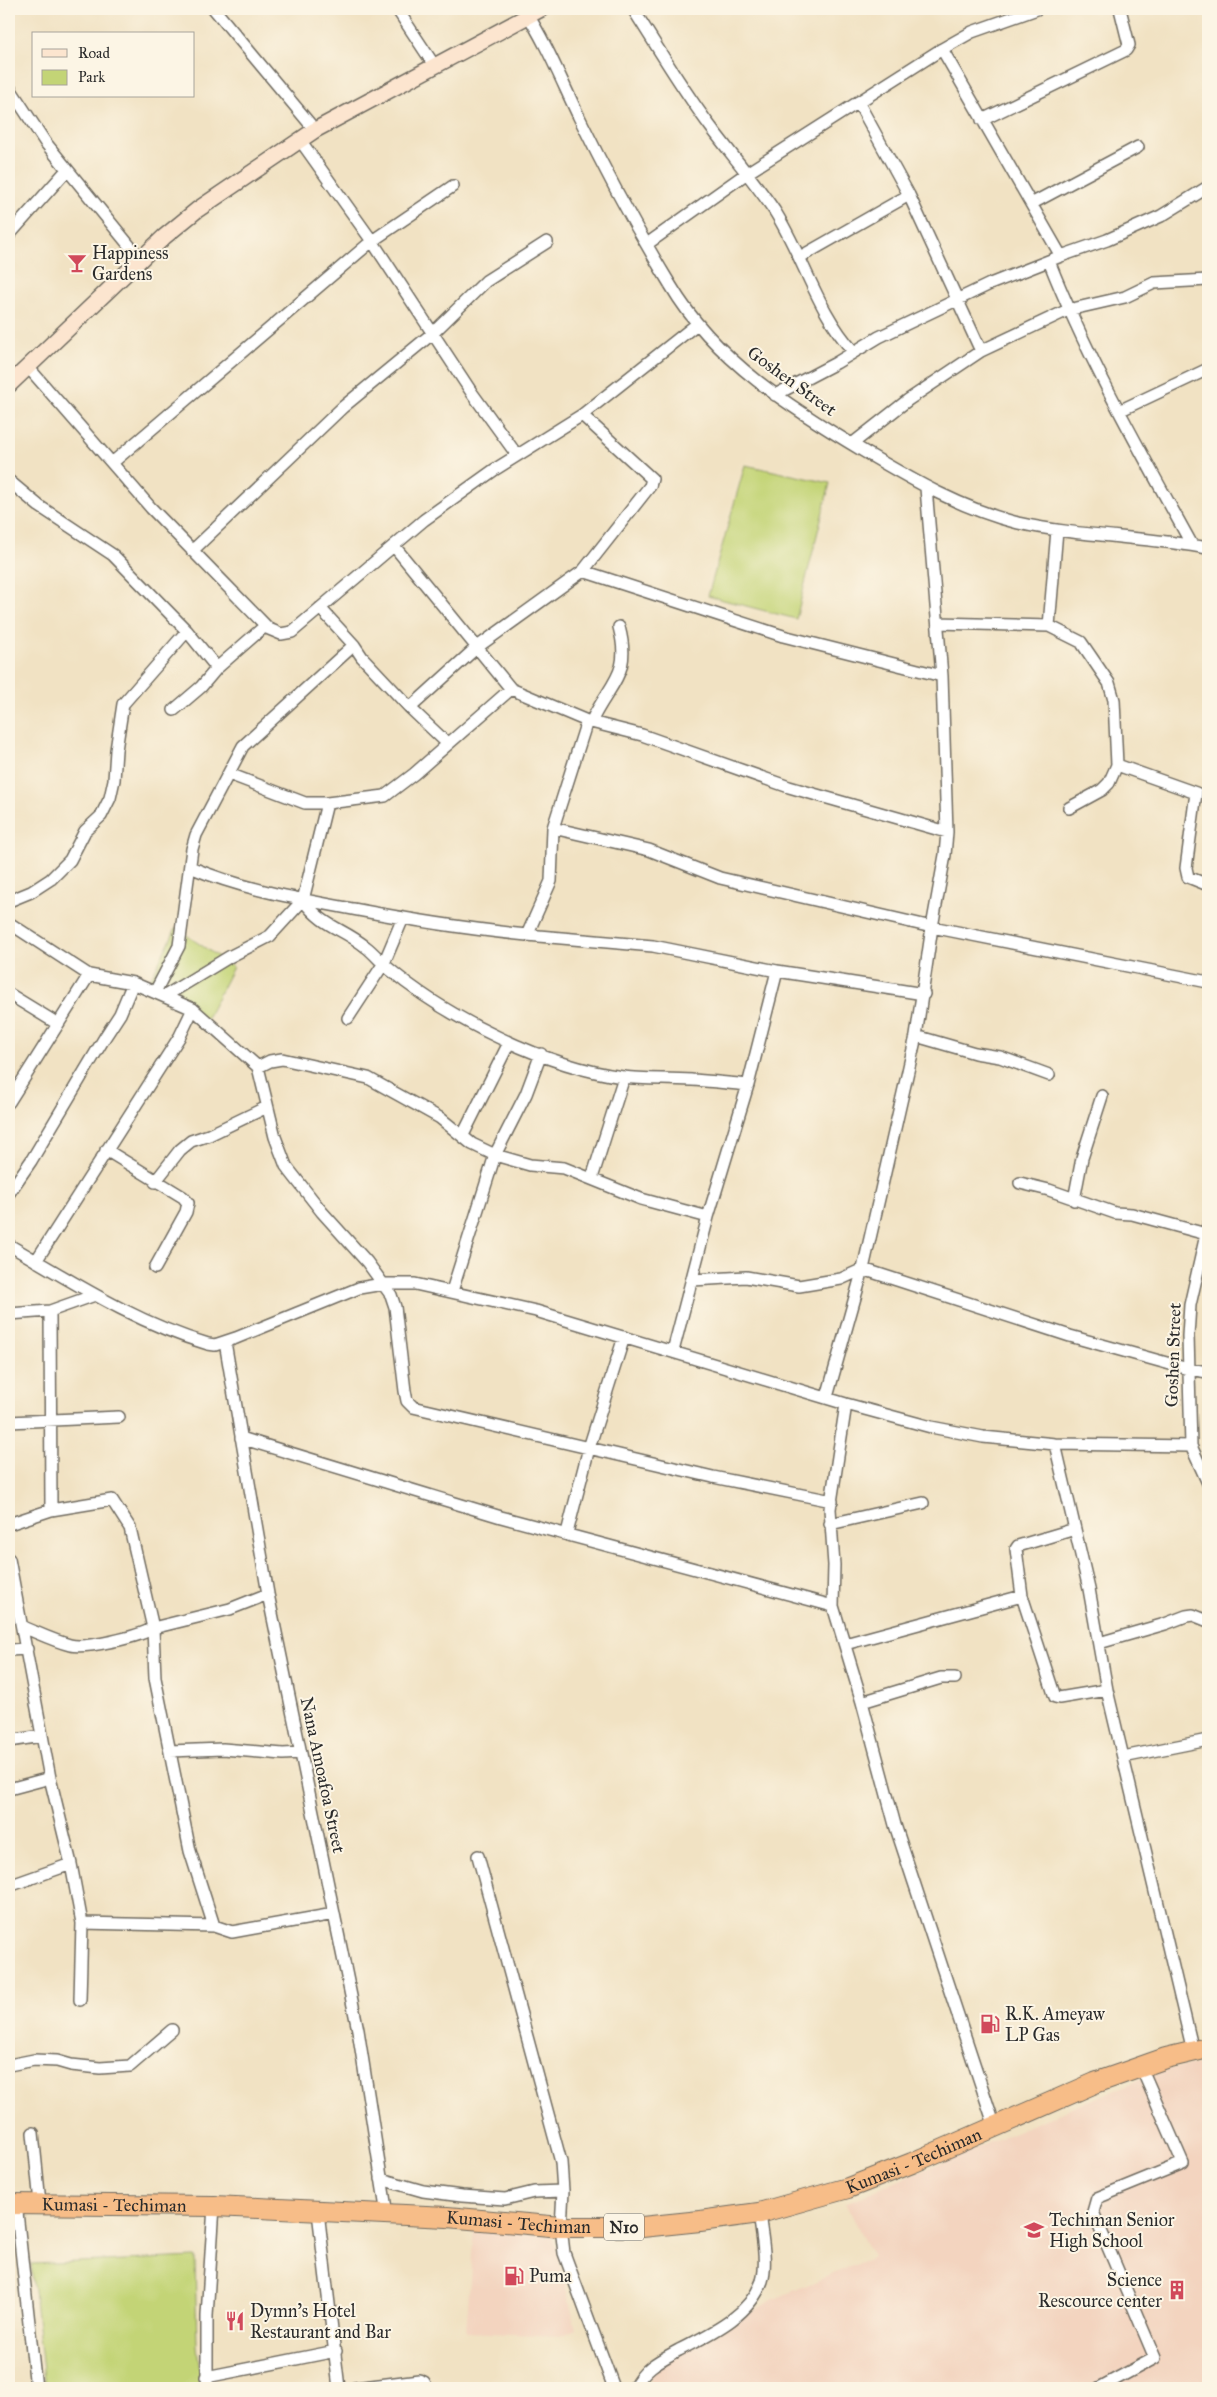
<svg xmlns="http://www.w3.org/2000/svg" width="1217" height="2397" viewBox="0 0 1217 2397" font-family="'IM FELL Great Primer',serif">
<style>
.built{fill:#f3d4bf}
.green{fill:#c3d476;stroke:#778050}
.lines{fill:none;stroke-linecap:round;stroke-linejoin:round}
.street-casing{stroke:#706b60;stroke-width:14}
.secondary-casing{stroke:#706b60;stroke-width:18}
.highway-casing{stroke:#706b60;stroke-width:22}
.street{stroke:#fff;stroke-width:11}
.secondary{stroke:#fce5cf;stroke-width:15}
.highway{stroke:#f7bd88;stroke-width:20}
.labels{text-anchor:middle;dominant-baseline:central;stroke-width:4;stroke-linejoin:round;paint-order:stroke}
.shield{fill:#fcf5e5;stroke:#6a6863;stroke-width:1}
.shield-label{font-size:16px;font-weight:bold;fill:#2b2b2b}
.poi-label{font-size:18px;fill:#2b2b2b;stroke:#fcf5e5;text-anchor:start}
.street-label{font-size:18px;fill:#2b2b2b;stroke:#fcf5e5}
</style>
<rect width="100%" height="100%" fill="#fcf5e5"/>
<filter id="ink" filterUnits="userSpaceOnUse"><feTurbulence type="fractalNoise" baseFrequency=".02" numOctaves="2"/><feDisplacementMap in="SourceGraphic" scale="10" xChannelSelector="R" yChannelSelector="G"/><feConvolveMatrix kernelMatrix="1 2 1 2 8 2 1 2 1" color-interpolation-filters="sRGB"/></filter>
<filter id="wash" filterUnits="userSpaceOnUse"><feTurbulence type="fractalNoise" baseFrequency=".0096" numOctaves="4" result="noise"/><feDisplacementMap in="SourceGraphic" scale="20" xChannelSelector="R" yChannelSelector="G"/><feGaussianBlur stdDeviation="1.12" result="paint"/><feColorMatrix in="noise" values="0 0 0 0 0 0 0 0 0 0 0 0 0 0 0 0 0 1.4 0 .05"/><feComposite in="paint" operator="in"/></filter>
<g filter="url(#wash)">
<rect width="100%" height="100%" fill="#f1e2c3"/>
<path class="built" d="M1208 2063V2388H653L649 2373 772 2300 873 2257 845 2203 1165 2069Z
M474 2227 553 2235 576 2329 560 2336 466 2332Z"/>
<path class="green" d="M745 465 830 483 796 619 708 596Z
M176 928 233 967 206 1020 148 984Z
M195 2257 197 2347 202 2388H45L31 2264Z"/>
</g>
<g filter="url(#ink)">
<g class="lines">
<defs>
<path id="street" d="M214 9 315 130
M397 9 434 65
M524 9C546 42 562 82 579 117 607 175 638 232 671 286 715 361 793 409 865 452 914 481 962 509 1018 523 1080 537 1145 536 1208 548
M633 9C658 48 682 89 710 126 731 154 754 181 774 210 803 255 817 312 854 352
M942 49 972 32 1037 9
M9 87 45 142 141 260
M858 102 909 195 981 351
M982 120 1126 50 1129 45 1120 9
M453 186 372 241 472 393 517 455
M1031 204 1138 147
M9 235 67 170
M647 244 747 173 942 49 1061 256 990 284 879 337 836 363 775 395
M1061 256 1107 240 1161 216 1208 187
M800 257 909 195
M1049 261C1088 360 1141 452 1192 545
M28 367 151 508 269 629 281 634 292 632 424 520 494 470 582 415 697 324
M1119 411 1208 369
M852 444 908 400 981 351 1068 310 1125 297 1154 283 1208 280
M112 463 372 241 300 140
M9 481 39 506 113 555 187 631 217 668
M926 488 942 676
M192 551 343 407 433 333 486 281 547 242
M583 571 783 636 942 676 947 832 789 787 642 735 587 721
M320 608 354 645
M938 623 1049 626 1057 530
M1049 626 1081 642 1109 683 1114 700 1117 765 1109 783 1102 790 1069 808
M511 689 587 721 553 828 649 850 720 878 932 927 945 855 947 832
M410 708 448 744
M174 710 201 687 217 668 265 626
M591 722C610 682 632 675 619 627
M1117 765 1196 793 1186 868 1188 877 1208 885
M229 774 305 803H327L385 796 414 774 511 689 394 546
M190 867C242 889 298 899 353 909 411 920 468 929 527 935L551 881 553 828
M303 900C324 928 341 927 366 947 374 953 380 961 388 968 447 1018 546 1067 623 1077 646 1080 669 1078 692 1080 710 1081 729 1083 748 1085
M9 901 31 892 51 879 70 860 85 831 101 816 110 798 114 780 116 750 123 704 187 631
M9 923 89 975 133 983 193 1009 258 1067 275 1137 286 1166 322 1212 367 1262 391 1295 395 1307 405 1391 407 1401 413 1407 713 1477 832 1501
M527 935 653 946 777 971
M155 992 179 946 192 849 196 835 243 746 354 645 362 657 410 708 476 648 583 571 650 486 652 479 582 415
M9 994 58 1024
M165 996 229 957 270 936 303 900 327 803
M348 1018 384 963 403 918
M916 1036 975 1053 1000 1057 1049 1075
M258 1067 270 1061 282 1059 368 1078 440 1118 472 1144 495 1155 530 1165 564 1168 641 1199 708 1217
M9 1102 89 975
M463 1135 509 1043
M106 1150 183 1197 188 1203 186 1212 155 1268
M592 1178 624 1077
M155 1182 180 1150 191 1141 209 1135 267 1107
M1020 1183 1049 1190 1115 1213 1132 1214 1206 1234
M9 1193 31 1161 105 1037 120 1014 133 983
M1074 1200 1082 1158 1102 1096
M1208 1226 1190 1305 1188 1336 1191 1446 1208 1483
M9 1245C73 1282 136 1323 208 1344L215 1345 236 1338 359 1288 383 1284H415L536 1311 846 1404 931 1427 983 1437 1055 1444 1191 1446
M36 1261 180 1036 193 1009
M692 1280 746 1277 799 1286 841 1279 863 1269 1070 1336 1188 1369 1208 1372
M452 1291 495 1155 526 1094 541 1054
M50 1311 51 1510
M9 1314 50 1311 95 1295
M225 1342 268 1594 358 2030 387 2215
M673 1351 708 1217 748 1085 777 971 924 994
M827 1397 863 1269 916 1036 932 927 1208 982
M9 1422 119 1417
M241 1438 501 1517 833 1606 834 1565 830 1509 846 1404
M1055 1444 1089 1589 1107 1690 1193 2051
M9 1524 51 1510 112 1500 130 1528 153 1628C139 1637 85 1649 70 1645 54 1641 38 1633 23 1627
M830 1524 923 1503
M1075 1529 1018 1546 1016 1549 1022 1596 1055 1697 1059 1698 1107 1690
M567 1533 589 1448 624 1337
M9 1559 50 1778 71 1864 82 1923 214 1926 232 1932 334 1914
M833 1606 862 1702 895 1825 995 2127
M1099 1643 1165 1624 1186 1616 1193 1615 1208 1621
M845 1644 1022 1596
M9 1650 27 1649
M862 1702 941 1678H955
M9 1741 42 1736
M170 1751 223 1749 283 1754 301 1753
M1123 1757 1208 1740
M9 1789 50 1778
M478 1856 561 2162 563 2191 561 2227 564 2253 614 2388
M9 1886 71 1864
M214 1926 190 1851 155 1678 153 1628 230 1609 268 1594
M80 2000 82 1923
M9 2065 34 2060 57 2061 71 2065 100 2068 130 2066 172 2030
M33 2133 40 2203
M381 2179 423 2191 462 2196 505 2199 534 2192 563 2191
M16 2203 36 2388
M318 2212 339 2388
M206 2377 336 2351
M207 2388V2316L214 2206
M355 2388 419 2380 424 2382 427 2388
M634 2388C645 2367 659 2361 679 2350 710 2334 749 2317 762 2281 768 2262 761 2232 759 2213
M1099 2388 1155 2358 1093 2212 1097 2198 1183 2163 1141 2067"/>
<path id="secondary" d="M9 385 164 237 197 210 315 130 541 9"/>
<g id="highway">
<path id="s1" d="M9 2204 214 2206 447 2217 561 2227H642L700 2221 759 2213 848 2188 912 2163 1095 2083 1166 2058 1208 2048"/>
</g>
</defs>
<use href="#street" class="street-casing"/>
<use href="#secondary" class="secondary-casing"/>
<use href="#highway" class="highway-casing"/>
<use href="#street" class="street"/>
<use href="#secondary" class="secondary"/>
<use href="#highway" class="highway"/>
</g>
</g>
<defs>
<symbol id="bar-bare" viewBox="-9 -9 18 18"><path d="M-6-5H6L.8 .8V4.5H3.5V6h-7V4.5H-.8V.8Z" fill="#d1495b" stroke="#fcf5e5" stroke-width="2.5" paint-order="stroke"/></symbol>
<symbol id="fuel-bare" viewBox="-9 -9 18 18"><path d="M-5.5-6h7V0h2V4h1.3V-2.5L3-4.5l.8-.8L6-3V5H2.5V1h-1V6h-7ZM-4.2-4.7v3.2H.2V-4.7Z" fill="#d1495b" stroke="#fcf5e5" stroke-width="2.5" paint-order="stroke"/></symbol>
<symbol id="school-bare" viewBox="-9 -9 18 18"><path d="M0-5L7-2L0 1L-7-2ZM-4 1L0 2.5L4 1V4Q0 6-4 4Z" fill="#d1495b" stroke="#fcf5e5" stroke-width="2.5" paint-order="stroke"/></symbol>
<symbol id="building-bare" viewBox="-9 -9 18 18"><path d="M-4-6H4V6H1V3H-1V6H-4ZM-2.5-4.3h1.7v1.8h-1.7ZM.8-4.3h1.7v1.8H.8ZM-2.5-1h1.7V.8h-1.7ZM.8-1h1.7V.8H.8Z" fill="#d1495b" stroke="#fcf5e5" stroke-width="2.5" paint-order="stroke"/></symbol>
<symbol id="restaurant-bare" viewBox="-9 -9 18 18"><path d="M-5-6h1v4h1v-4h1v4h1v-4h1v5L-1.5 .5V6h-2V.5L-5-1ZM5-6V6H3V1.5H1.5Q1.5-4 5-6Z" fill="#d1495b" stroke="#fcf5e5" stroke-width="2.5" paint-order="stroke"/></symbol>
</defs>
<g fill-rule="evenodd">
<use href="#bar-bare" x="63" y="249" width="28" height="28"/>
<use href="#fuel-bare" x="976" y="2010" width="28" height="28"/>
<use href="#school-bare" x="1020" y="2216" width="28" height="28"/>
<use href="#fuel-bare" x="500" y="2262" width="28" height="28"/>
<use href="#building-bare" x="1163" y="2276" width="28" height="28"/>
<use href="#restaurant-bare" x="221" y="2307" width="28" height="28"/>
</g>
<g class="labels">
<rect class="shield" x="604" y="2213.5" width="40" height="27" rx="4"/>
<g class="shield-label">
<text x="624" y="2227">N10</text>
</g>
<g class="poi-label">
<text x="92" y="253">Happiness<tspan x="92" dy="21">Gardens</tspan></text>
<text x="1005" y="2014">R.K. Ameyaw<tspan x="1005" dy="21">LP Gas</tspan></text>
<text x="1049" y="2220">Techiman Senior<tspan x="1049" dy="21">High School</tspan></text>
<text x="529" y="2276">Puma</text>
<text x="1162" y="2280" text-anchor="end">Science<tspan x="1162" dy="21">Rescource center</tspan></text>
<text x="250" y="2311">Dymn's Hotel<tspan x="250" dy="21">Restaurant and Bar</tspan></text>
</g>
<g class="street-label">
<text transform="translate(792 381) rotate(36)">Goshen Street</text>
<text transform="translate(1173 1355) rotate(-88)">Goshen Street</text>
<text transform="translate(323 1775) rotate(78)">Nana Amoafoa Street</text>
<text stroke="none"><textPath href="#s1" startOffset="915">Kumasi - Techiman</textPath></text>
<text stroke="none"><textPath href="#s1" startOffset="105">Kumasi - Techiman</textPath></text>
<text stroke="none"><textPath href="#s1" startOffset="510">Kumasi - Techiman</textPath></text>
</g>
</g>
<rect width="1217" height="2397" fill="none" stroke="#fcf5e5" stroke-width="30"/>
<rect x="32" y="32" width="162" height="65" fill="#fcf5e5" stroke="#a8a49b"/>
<rect x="42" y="49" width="25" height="8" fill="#fce5cf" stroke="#a8a49b"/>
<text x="78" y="58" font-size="15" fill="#2b2b2b">Road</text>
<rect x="42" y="70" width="25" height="15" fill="#c3d476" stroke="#a8a49b"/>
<text x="78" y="82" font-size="15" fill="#2b2b2b">Park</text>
</svg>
